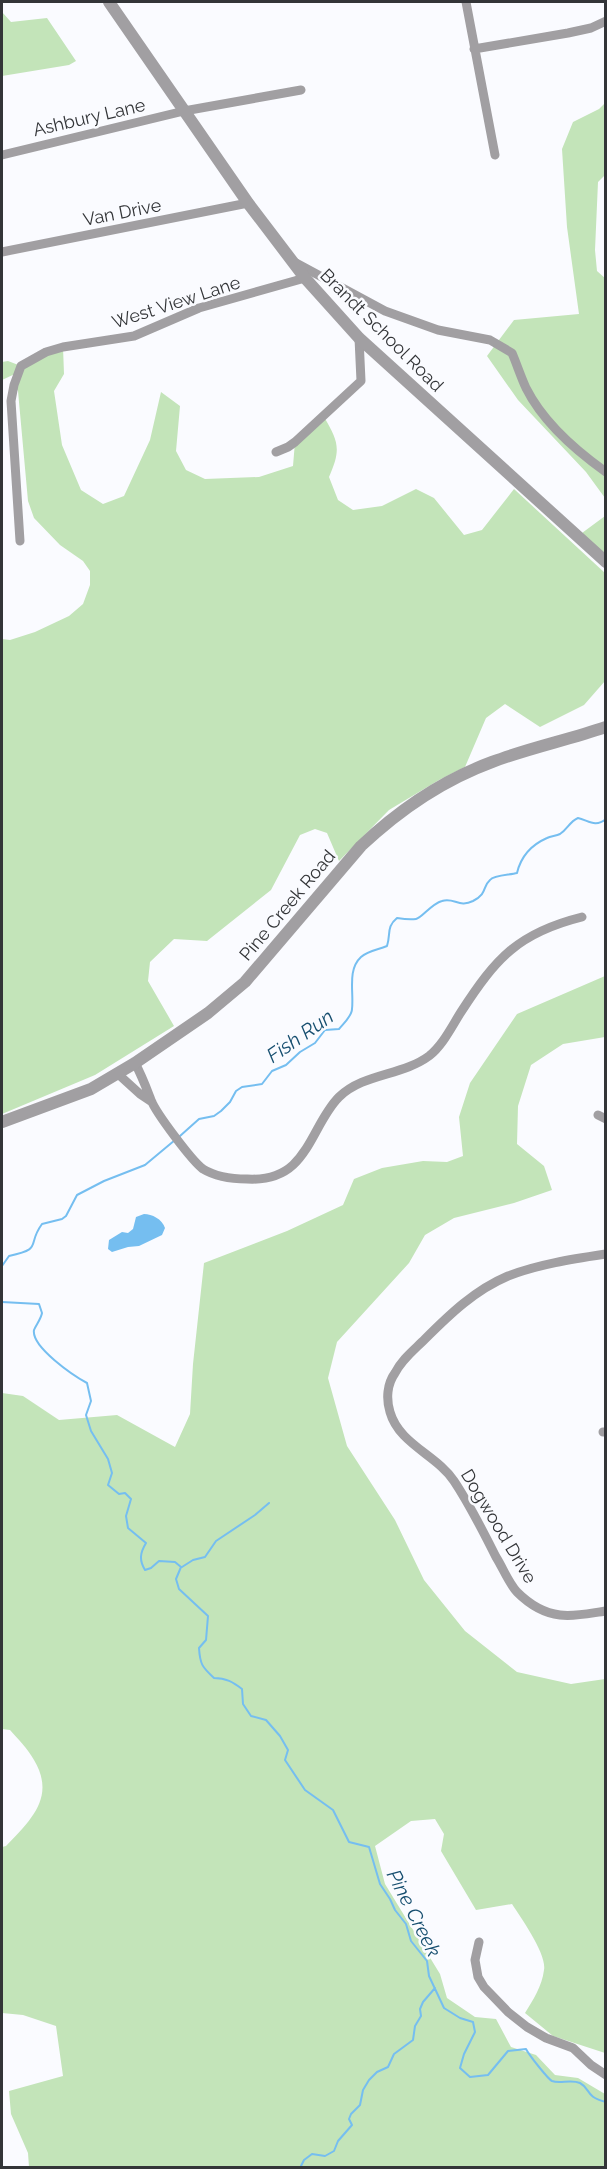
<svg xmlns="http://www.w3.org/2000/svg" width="607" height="2169" viewBox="0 0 607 2169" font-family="Raleway,sans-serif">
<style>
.green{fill:#c3e4b9}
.water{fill:#75bef0}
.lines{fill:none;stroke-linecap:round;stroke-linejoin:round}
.stream{stroke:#75bef0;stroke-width:2}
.minor{stroke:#a19fa2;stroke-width:9}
.tertiary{stroke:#a19fa2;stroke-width:12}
.labels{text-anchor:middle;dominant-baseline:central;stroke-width:5;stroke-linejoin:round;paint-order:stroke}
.street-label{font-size:18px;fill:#333538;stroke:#fafbff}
.water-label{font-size:20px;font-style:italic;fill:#174f70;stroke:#fafbff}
</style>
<rect width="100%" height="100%" fill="#fafbff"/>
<path class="green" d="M2 12 11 22 47 18 76 61 69 65 2 76Z
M605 103V175L598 182 595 250 597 271 606 279 605 498 586 472 518 400 487 356 514 320 579 314 567 227 562 149 573 122 599 109Z
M63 347 64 374 54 391 62 445 81 490 103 504 124 496 150 440 161 392 180 406 176 451 186 470 205 479 259 477 293 466 295 442 324 417C339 442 341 450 329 477L338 500 353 510 382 506 416 489 434 498 464 535 482 530 514 489 605 573V681L584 705 540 727 505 704 486 718 465 767 439 780 389 810 339 861 327 833 315 829 300 835 271 890 207 941 174 939 150 962 148 981 174 1026 95 1075 2 1114V639L10 640 35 632 69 616 83 604 90 585V571L83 561 60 545 34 518 28 501 18 391 14 385 17 373 2 380V362L8 361 21 366Z
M605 516V554L582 533Z
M605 976V1037L563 1044 531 1065 518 1106 517 1144 544 1166 552 1190 514 1203 454 1218 425 1235 409 1263 337 1342 328 1378 347 1446 395 1520 424 1580 465 1631 517 1672 571 1684 605 1679V2053L553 2036 525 2013C533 2000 542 1986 544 1970 547 1954 521 1918 512 1904L476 1910 441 1851 444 1834 435 1819 411 1821 375 1846 385 1884 440 1974 447 1998 475 2017 496 2019 511 2047 536 2055 555 2075 578 2078 605 2094V2167H29L28 2153 11 2114 9 2091 63 2076 56 2026 23 2015 2 2013V1847L6 1846C31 1820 56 1797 34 1760 28 1749 18 1739 10 1730L2 1729V1393L23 1396 59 1420 117 1415 175 1447 190 1414 193 1364 204 1263 287 1231 343 1205 354 1179 382 1168 423 1161 447 1162 463 1156 459 1117 470 1083 517 1014Z"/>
<path class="water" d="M144 1214C152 1214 162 1219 165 1228L162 1235 139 1246 128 1247 112 1252 108 1249 109 1240 122 1232 128 1233 133 1229 136 1217Z"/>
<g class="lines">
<path class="stream" d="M180 1136 199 1119 214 1116 221 1111 230 1102 236 1091 242 1087 262 1084 272 1071 286 1065 300 1052 315 1043 325 1030 339 1029C344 1023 352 1016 352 1009 354 992 347 970 361 957 369 950 378 950 387 946 391 934 386 927 397 918 403 919 410 920 416 919 422 918 431 904 442 901 454 897 459 908 473 901 488 893 482 887 490 880 494 875 510 875 517 873 521 856 531 845 547 838 551 836 556 836 560 834 568 829 569 822 578 818 588 820 595 828 606 819
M2 1266 9 1256C44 1248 26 1246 42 1224L62 1219 66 1216 77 1195 104 1181 145 1165 175 1140
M2 1302 39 1304 42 1313C41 1319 36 1325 34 1330 31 1347 74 1376 87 1383L91 1401 86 1415 91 1431 108 1459 112 1473 108 1485 119 1494 125 1493 131 1499 126 1516 128 1528 146 1543C140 1553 139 1560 145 1570L151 1568 159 1561 175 1562 181 1567 176 1579 179 1589 208 1616 206 1640 199 1648C200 1664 202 1667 214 1678 226 1678 233 1682 242 1689L243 1704 251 1716 266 1720 280 1736 288 1750 285 1760 305 1790 333 1810 349 1842 369 1847 380 1884 390 1899 395 1910 406 1924 411 1941 427 1961 429 1976 444 2008 460 2018 473 2022 475 2032 464 2054 460 2068 470 2077 488 2075 508 2051 526 2049C529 2055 548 2079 552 2081 560 2084 571 2079 580 2083 591 2089 585 2097 606 2102
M182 1567 193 1560 205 1557 216 1541 255 1515 269 1503
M300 2168 304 2160 312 2154 325 2156 334 2151 338 2141 352 2125 349 2119 351 2114 360 2105 363 2090 369 2080 377 2072 388 2067 394 2054 413 2040 415 2026 421 2016 420 2009 423 2002 435 1988"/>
<path class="minor" d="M466 2 495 155
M474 49 568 33 591 28 606 21
M2 155 184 111 301 90
M2 252 248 203
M296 263 385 311 438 330 490 340 512 353C517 365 521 377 526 388 543 422 575 450 606 472
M276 452 288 447 295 442 361 381 359 338
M20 541 11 401 14 385 21 366 46 352 63 347 134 336 199 308 305 278
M135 1063C142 1076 146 1087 151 1100 156 1113 192 1161 203 1169 216 1177 232 1179 247 1179 265 1180 280 1177 293 1165 313 1146 320 1116 339 1097 364 1073 402 1076 429 1056 443 1045 452 1026 461 1012 496 958 518 933 582 917
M118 1074 140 1094 152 1102
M598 1115 606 1119
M606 1254C573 1259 539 1264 508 1276 475 1290 450 1314 425 1339 414 1350 402 1359 395 1373 387 1384 386 1399 390 1412 399 1444 437 1455 454 1481 470 1505 483 1531 496 1557 503 1568 508 1582 517 1592 529 1604 543 1613 560 1615 575 1617 591 1613 606 1611
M603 1432H606
M479 1942 475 1960 478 1977 484 1987 508 2012 527 2027 546 2038 573 2048 591 2065 606 2075"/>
<path class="tertiary" d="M109 2 248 203 305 278 359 338 606 562
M2 1122 91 1089 135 1063 208 1013 245 982 361 846C398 811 443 780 492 762 529 748 568 740 606 727"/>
</g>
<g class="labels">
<g class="street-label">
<text transform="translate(89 117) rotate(-13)">Ashbury Lane</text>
<text transform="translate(122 212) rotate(-11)">Van Drive</text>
<text transform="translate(176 302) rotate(-18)">West View Lane</text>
<text transform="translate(382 330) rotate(45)">Brandt School Road</text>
<text transform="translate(287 905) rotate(-50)">Pine Creek Road</text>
<text transform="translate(499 1526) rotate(59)">Dogwood Drive</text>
</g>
<g class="water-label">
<text transform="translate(300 1036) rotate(-35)">Fish Run</text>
<text transform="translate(414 1913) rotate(63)">Pine Creek</text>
</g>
</g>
<rect width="607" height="2169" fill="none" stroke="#333538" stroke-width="6"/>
</svg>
